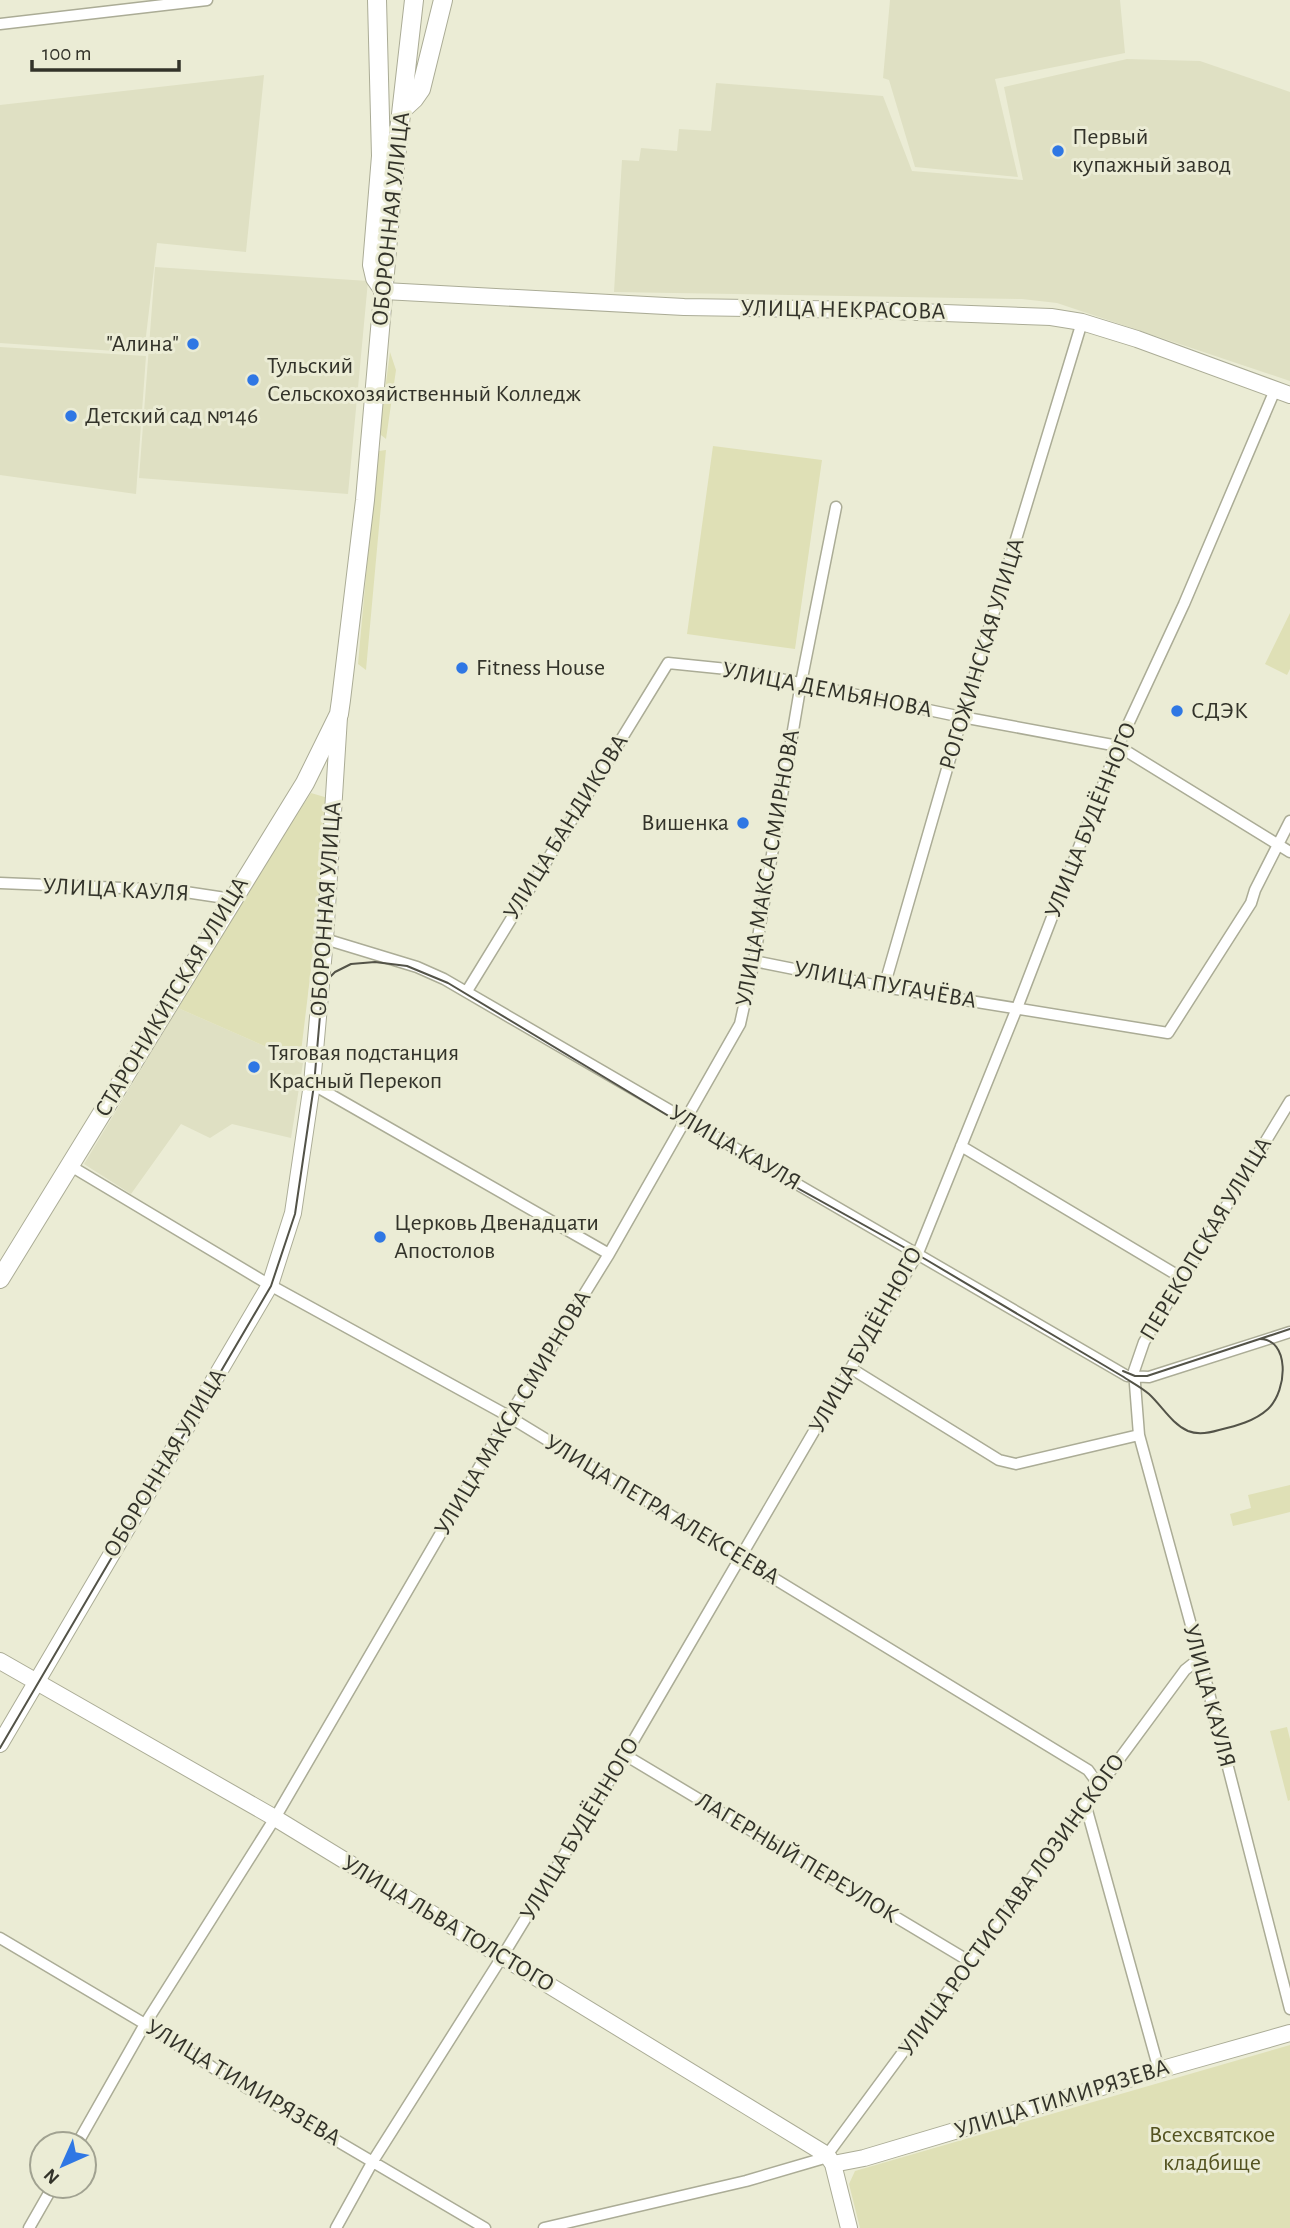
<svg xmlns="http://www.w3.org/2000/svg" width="1290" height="2228" viewBox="0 0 1290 2228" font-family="'Alegreya Sans',sans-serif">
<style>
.built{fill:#dfe0c3}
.green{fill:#dfe0b6}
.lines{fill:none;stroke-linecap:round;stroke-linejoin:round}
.street-casing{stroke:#abac96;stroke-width:13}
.secondary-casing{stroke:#abac96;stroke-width:18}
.primary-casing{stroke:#abac96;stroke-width:20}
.street{stroke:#fff;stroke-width:10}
.secondary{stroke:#fff;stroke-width:16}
.primary{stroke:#fff;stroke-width:18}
.tram{stroke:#535348;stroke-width:2}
.poi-dot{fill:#2f77e4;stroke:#ebecd5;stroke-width:2.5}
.labels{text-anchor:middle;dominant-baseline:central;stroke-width:6;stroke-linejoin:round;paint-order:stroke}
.poi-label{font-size:24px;fill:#33332a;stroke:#ebecd5;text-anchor:start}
.street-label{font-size:24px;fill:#33332a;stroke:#ebecd5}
.park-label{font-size:24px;fill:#545320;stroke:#ebecd5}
</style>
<rect width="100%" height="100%" fill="#ebecd5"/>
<path class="built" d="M890 0H1120L1125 53 995 79 1018 177 915 167 889 80 883 78Z
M1127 59 1200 61 1290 92V381L1057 303 1022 299 614 292 622 160 639 161 641 148 677 151 679 129 711 131 716 83 883 96 912 171 1023 180 1004 87Z
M264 75 246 252 157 243 144 353 0 343V105Z
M155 267 368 281 348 494 139 478Z
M0 347 146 356 136 494 0 475Z
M178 1008 303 1063 291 1138 232 1124 210 1138 181 1124 131 1194 84 1164Z"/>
<path class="green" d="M390 352 396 370 386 439 381 435 380 428Z
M713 446 822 460 795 649 687 634Z
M386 450 366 670 358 664 377 454 379 451Z
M1290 613V669L1287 675 1265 664Z
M311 793 328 798 319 903 301 1052 303 1063 178 1008 254 878Z
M1290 1485V1512L1233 1526 1230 1514 1251 1508 1248 1495Z
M1287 1727 1290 1739V1800L1288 1801 1270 1731Z
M1290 2045V2228H860L849 2184 855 2171Z"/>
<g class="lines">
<defs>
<path id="street" d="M0 24 207 0
M0 883 172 890 232 899
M325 939 417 967 444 979 1127 1376 1149 1377 1290 1332
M754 961 884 987 1168 1033 1251 903 1255 890 1290 821
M884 987 962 717 1082 322
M467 991 668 663 737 670 962 717 1118 746 1290 852
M312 1084 609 1254
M1290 1101 1144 1342 1134 1371 1139 1435 1200 1658 1290 2009
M961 1146 1182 1278
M69 1165 268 1284 503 1413 1088 1770 1099 1785
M852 1369 999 1460 1016 1464 1139 1435
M625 1755 969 1961
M1085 1803 1159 2070
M0 1938 145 2024 215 2069 485 2228
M77 2144 145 2024 275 1818 509 1416 609 1254 740 1024 754 961 801 683 836 507
M29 2228 53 2186
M336 2228 373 2161 502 1957 625 1755 918 1253 1017 1008 1118 746 1184 604 1275 390
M544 2228 746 2181 821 2159 827 2155 1185 1670 1200 1658"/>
<path id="secondary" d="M384 291 684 307 864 310 1051 317 1082 322 1137 339 1290 395
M0 1661 275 1818 827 2155 833 2164 849 2228
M0 1744 270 1285 293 1213 312 1084 325 939 339 717
M833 2164 864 2158 1159 2070 1290 2033"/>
<path id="primary" d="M377 0 381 156 372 265 375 278 382 288
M402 110 414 99 421 89 443 0
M0 1279 305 783 339 714 341 700 365 500 392 193 414 0"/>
</defs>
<use href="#street" class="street-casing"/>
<use href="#secondary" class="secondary-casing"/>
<use href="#primary" class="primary-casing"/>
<use href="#street" class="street"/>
<use href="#secondary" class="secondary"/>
<use href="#primary" class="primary"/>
<path class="tram" d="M1123 1371 1135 1376H1147L1290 1329
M0 1748 271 1286 295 1214 314 1085 321 1004 325 982 335 972 351 964 375 962 407 966 448 983 682 1124 925 1259 1122 1376C1131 1382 1141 1387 1149 1394 1162 1406 1172 1424 1188 1431 1198 1435 1209 1433 1219 1430 1236 1426 1255 1421 1268 1409 1288 1390 1290 1338 1259 1339"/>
</g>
<g class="poi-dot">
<circle cx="1058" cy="151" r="7"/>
<circle cx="193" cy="344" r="7"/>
<circle cx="253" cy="380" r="7"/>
<circle cx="71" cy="416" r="7"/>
<circle cx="462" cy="668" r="7"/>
<circle cx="1177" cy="711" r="7"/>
<circle cx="743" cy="823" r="7"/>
<circle cx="254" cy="1067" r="7"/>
<circle cx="380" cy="1237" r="7"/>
</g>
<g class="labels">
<g class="poi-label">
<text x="1072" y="137">Первый<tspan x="1072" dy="28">купажный завод</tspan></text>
<text x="179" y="344" text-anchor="end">"Алина"</text>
<text x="267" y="366">Тульский<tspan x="267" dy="28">Сельскохозяйственный Колледж</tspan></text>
<text x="85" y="416">Детский сад №146</text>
<text x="476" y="668">Fitness House</text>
<text x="1191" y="711">СДЭК</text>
<text x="729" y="823" text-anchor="end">Вишенка</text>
<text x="268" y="1053">Тяговая подстанция<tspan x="268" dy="28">Красный Перекоп</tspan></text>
<text x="394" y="1223">Церковь Двенадцати<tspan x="394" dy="28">Апостолов</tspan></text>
</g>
<g class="street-label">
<text transform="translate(391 219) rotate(-84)">ОБОРОННАЯ УЛИЦА</text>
<text transform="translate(843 310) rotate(1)">УЛИЦА НЕКРАСОВА</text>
<text transform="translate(982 654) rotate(-73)">РОГОЖИНСКАЯ УЛИЦА</text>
<text transform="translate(827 690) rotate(11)">УЛИЦА ДЕМЬЯНОВА</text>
<text transform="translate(1091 820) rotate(-68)">УЛИЦА БУДЁННОГО</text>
<text transform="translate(566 827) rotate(-58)">УЛИЦА БАНДИКОВА</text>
<text transform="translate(768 868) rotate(-80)">УЛИЦА МАКСА СМИРНОВА</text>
<text transform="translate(116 890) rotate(3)">УЛИЦА КАУЛЯ</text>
<text transform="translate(326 909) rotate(-86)">ОБОРОННАЯ УЛИЦА</text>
<text transform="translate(885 985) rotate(10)">УЛИЦА ПУГАЧЁВА</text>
<text transform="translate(172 997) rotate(-59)">СТАРОНИКИТСКАЯ УЛИЦА</text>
<text transform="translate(735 1148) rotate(30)">УЛИЦА КАУЛЯ</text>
<text transform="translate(1206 1239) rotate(-59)">ПЕРЕКОПСКАЯ УЛИЦА</text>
<text transform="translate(866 1340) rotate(-61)">УЛИЦА БУДЁННОГО</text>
<text transform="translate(513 1413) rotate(-59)">УЛИЦА МАКСА СМИРНОВА</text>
<text transform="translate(165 1463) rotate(-59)">ОБОРОННАЯ УЛИЦА</text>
<text transform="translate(662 1510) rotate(31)">УЛИЦА ПЕТРА АЛЕКСЕЕВА</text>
<text transform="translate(1209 1696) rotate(75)">УЛИЦА КАУЛЯ</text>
<text transform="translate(580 1829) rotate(-59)">УЛИЦА БУДЁННОГО</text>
<text transform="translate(797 1858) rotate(31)">ЛАГЕРНЫЙ ПЕРЕУЛОК</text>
<text transform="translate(1012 1905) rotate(-54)">УЛИЦА РОСТИСЛАВА ЛОЗИНСКОГО</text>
<text transform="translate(448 1924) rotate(31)">УЛИЦА ЛЬВА ТОЛСТОГО</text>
<text transform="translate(243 2083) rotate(31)">УЛИЦА ТИМИРЯЗЕВА</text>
<text transform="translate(1062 2099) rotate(-17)">УЛИЦА ТИМИРЯЗЕВА</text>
</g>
<g class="park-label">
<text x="1212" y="2135">Всехсвятское<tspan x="1212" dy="28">кладбище</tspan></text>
</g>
</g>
<g transform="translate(63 2165) rotate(225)"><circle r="33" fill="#ebecd5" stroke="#a1a291" stroke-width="2"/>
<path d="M0-5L12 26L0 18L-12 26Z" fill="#2f77e4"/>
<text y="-10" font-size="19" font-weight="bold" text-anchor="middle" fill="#33332a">N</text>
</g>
<path d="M32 60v10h147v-10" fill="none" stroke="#33332a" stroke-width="3.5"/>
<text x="42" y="60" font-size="21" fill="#33332a" stroke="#ebecd5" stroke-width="5" paint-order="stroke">100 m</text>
</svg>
